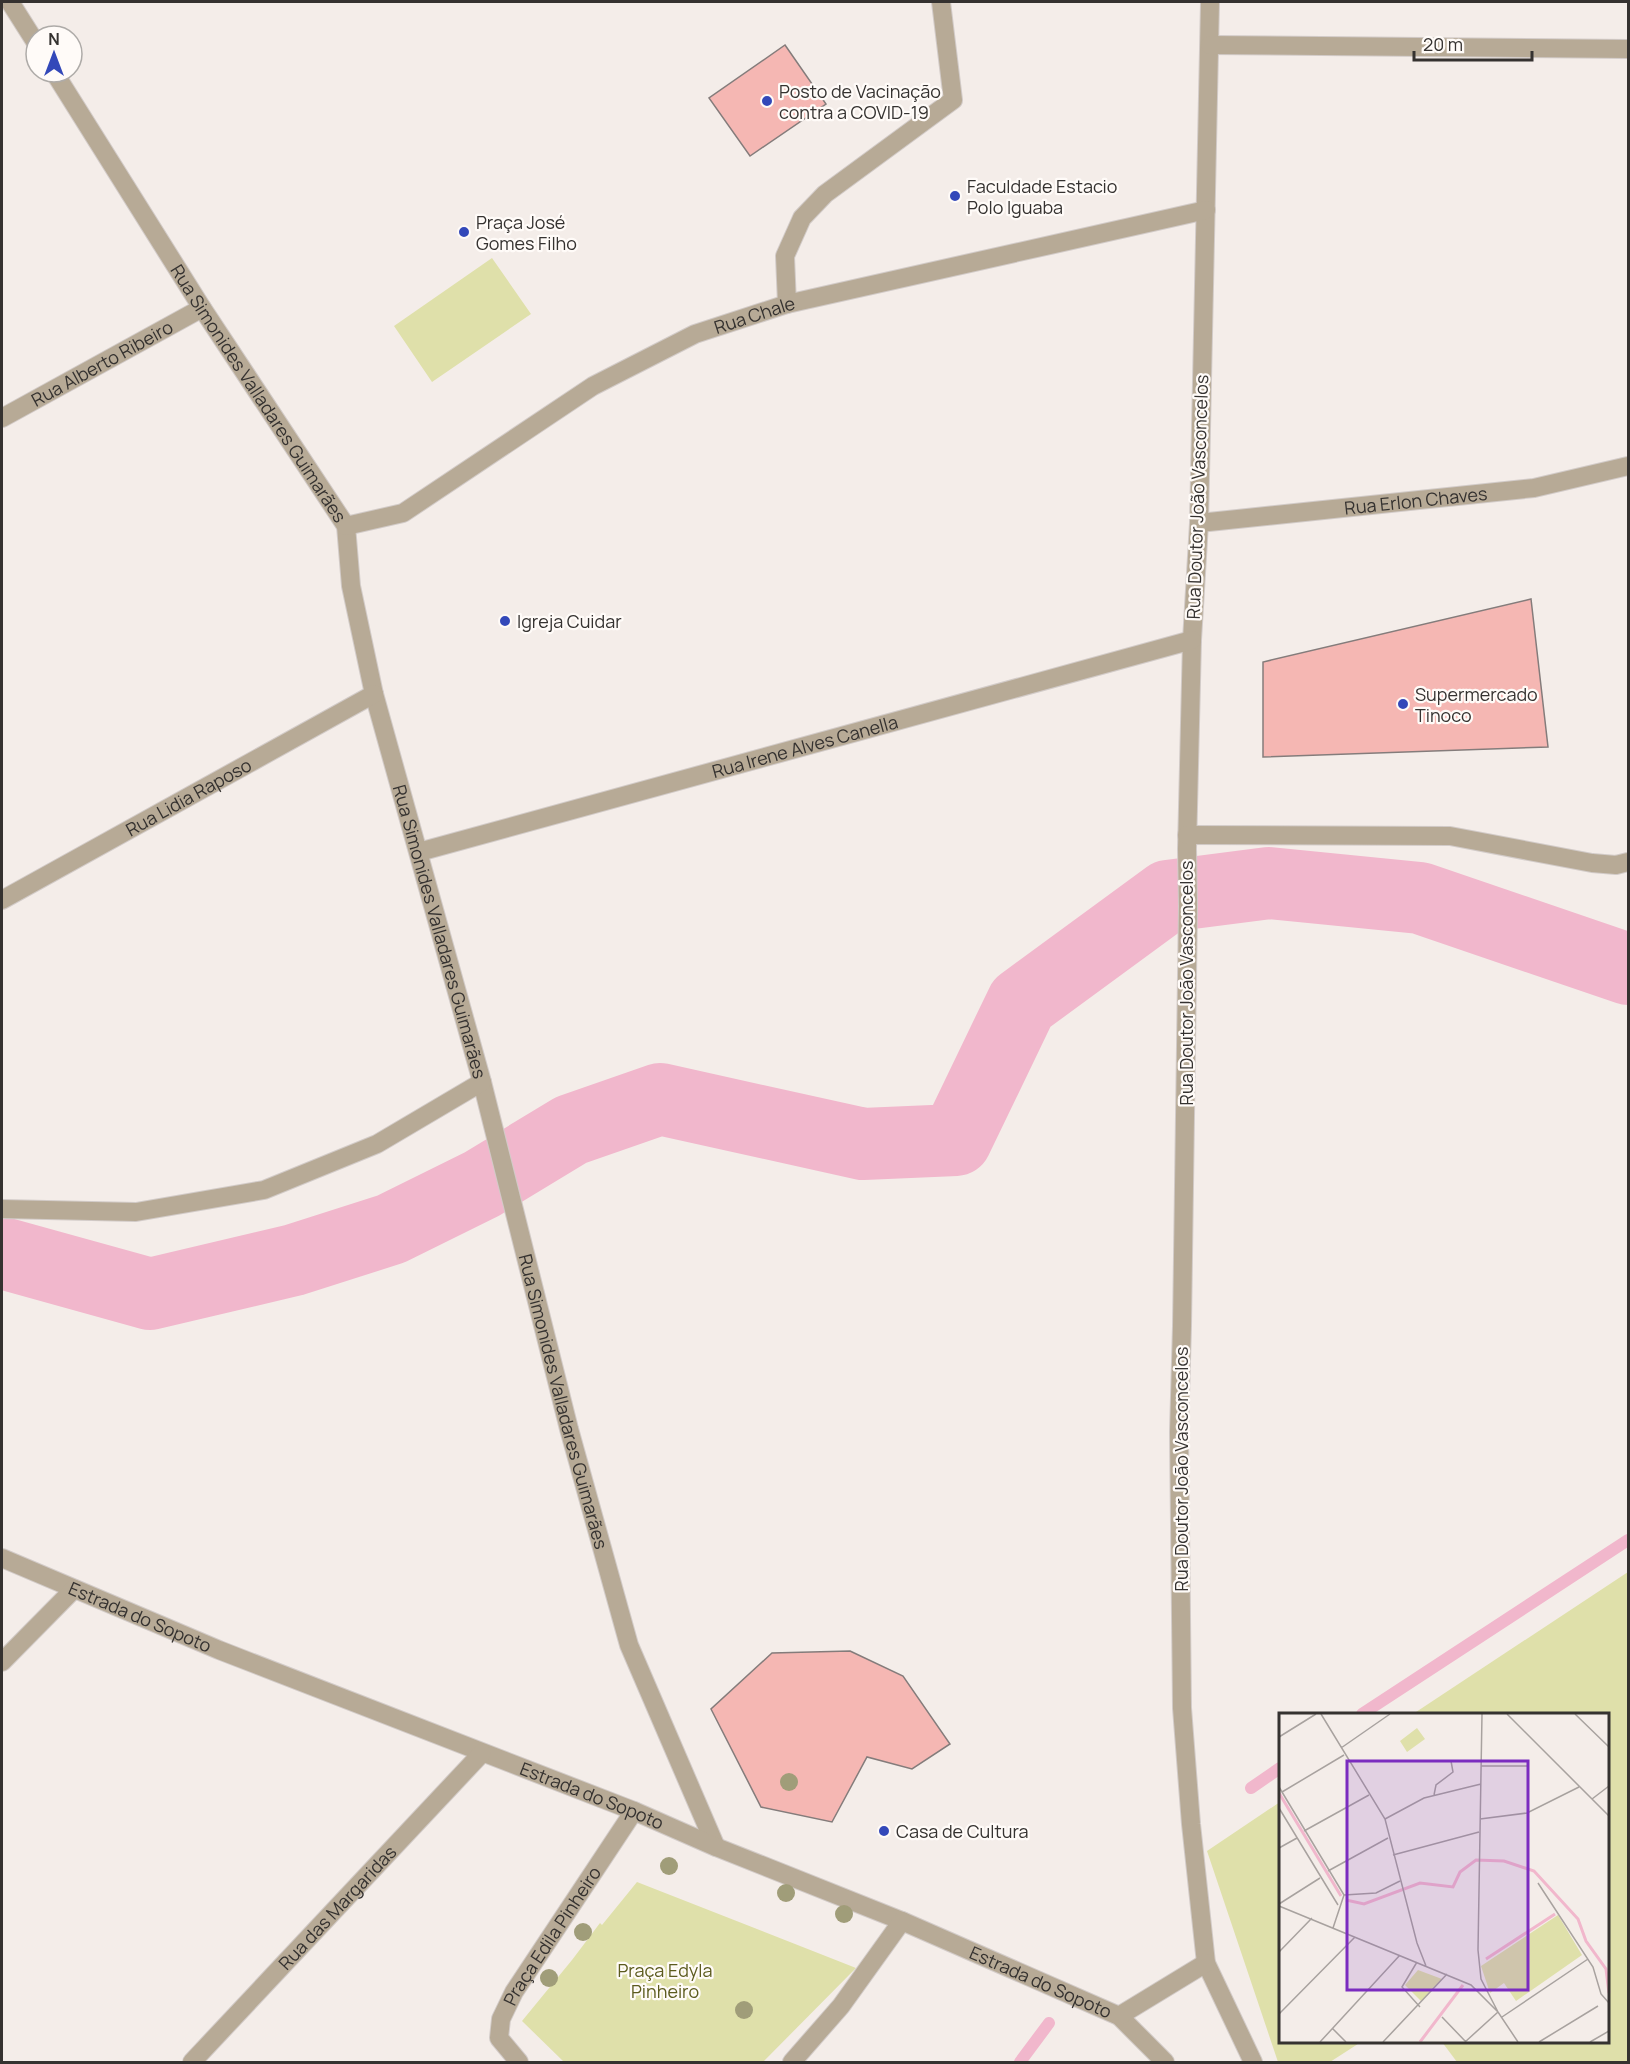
<svg xmlns="http://www.w3.org/2000/svg" width="1630" height="2064" viewBox="0 0 1630 2064" font-family="Manrope,sans-serif">
<style>
.green{fill:#dfe0aa}
.lines{fill:none;stroke-linecap:round;stroke-linejoin:round}
.stream{stroke:#f1b7cc;stroke-width:12}
.river{stroke:#f1b7cc;stroke-width:72}
.building{fill:#f5b7b3;stroke:#847c7b;stroke-width:1.5}
.minor-casing{stroke:#d2cbc8;stroke-width:20}
.minor{stroke:#b7aa96;stroke-width:18}
.tree{fill:#a09d79}
.poi-dot{fill:#3348b9;stroke:#fffbf8;stroke-width:2}
.labels{text-anchor:middle;dominant-baseline:central;stroke-width:4.5;stroke-linejoin:round;paint-order:stroke}
.poi-label{font-size:18px;fill:#353230;stroke:#fffbf8;text-anchor:start}
.street-label{font-size:18px;fill:#353230;stroke:#fffbf8}
.park-label{font-size:18px;fill:#5c5b1e;stroke:#fffbf8}
.inset-river{fill:none;stroke:#f1b7cc;stroke-width:3}
.inset-road{fill:none;stroke:#a8a29f;stroke-width:1.5}
.view{fill:#7b2cbf;fill-opacity:0.15;stroke:#7b2cbf;stroke-width:3}
.inset-edge{fill:none;stroke:#353230;stroke-width:3}
</style>
<rect width="100%" height="100%" fill="#f4ede9"/>
<path class="green" d="M492 258 531 314 432 382 394 326Z
M1628 1572V2062H1457L1442 2042H1608V1714H1413Z
M1280 1802V2042H1361L1330 2062H1278L1207 1851Z
M637 1882 856 1968 763 2062H564L522 2021 572 1960 600 1923 602 1925Z"/>
<g class="lines">
<path class="stream" d="M1362 1714 1628 1540
M1251 1788 1280 1768
M1020 2062 1049 2023"/>
<path class="river" d="M2 1253 150 1294 294 1260 391 1229 482 1184 571 1130 660 1099 863 1144 956 1140 1022 1003 1168 896 1269 883 1420 898 1628 969"/>
</g>
<path class="building" d="M785 45 826 104 750 156 709 98Z
M1531 599 1548 747 1263 757V662Z
M850 1651 903 1676 950 1744 912 1769 867 1757 832 1822 761 1807 711 1709 772 1653Z"/>
<g class="lines">
<defs>
<g id="minor">
<path d="M10 2 36 43"/>
<path d="M1210 2 1199 523 1192 640 1187 849 1188 906 1182 1326 1179 1432 1182 1708 1191 1824 1206 1963 1253 2062"/>
<path d="M1210 45 1628 49"/>
<path id="s1" d="M54 72 202 308 346 526 351 586 374 694 482 1082 569 1429 629 1645 716 1847"/>
<path d="M787 304 785 256 802 218 825 194 953 100 941 2"/>
<path id="s2" d="M2 418 202 308"/>
<path id="s3" d="M1199 523 1534 488 1628 466"/>
<path id="s4" d="M346 526 403 513 593 386 695 334 787 304 1206 210"/>
<path d="M1187 835 1450 836 1592 863 1616 865 1628 862"/>
<path id="s5" d="M419 852 1192 640"/>
<path id="s6" d="M2 900 374 694"/>
<path d="M2 1209 136 1212 264 1190 377 1144 482 1082"/>
<path id="s7" d="M2 1558 219 1650 634 1811 716 1847 902 1921 1119 2016 1165 2062"/>
<path d="M2 1662 74 1589"/>
<path d="M1119 2016 1206 1963"/>
<path id="s8" d="M192 2062 482 1753"/>
<path id="s9" d="M519 2062 499 2038 501 2019 514 1992 634 1811"/>
<path d="M792 2062 841 2006 902 1921"/>
</g>
</defs>
<use href="#minor" class="minor-casing"/>
<use href="#minor" class="minor"/>
</g>
<g class="tree">
<circle cx="789" cy="1782" r="9"/>
<circle cx="669" cy="1866" r="9"/>
<circle cx="786" cy="1893" r="9"/>
<circle cx="844" cy="1914" r="9"/>
<circle cx="583" cy="1932" r="9"/>
<circle cx="549" cy="1978" r="9"/>
<circle cx="744" cy="2010" r="9"/>
</g>
<g class="poi-dot">
<circle cx="767" cy="101" r="6"/>
<circle cx="955" cy="196" r="6"/>
<circle cx="464" cy="232" r="6"/>
<circle cx="505" cy="621" r="6"/>
<circle cx="1403" cy="704" r="6"/>
<circle cx="884" cy="1831" r="6"/>
</g>
<g class="labels">
<g class="poi-label">
<text x="779" y="91">Posto de Vacinação<tspan x="779" dy="21">contra a COVID-19</tspan></text>
<text x="967" y="186">Faculdade Estacio<tspan x="967" dy="21">Polo Iguaba</tspan></text>
<text x="476" y="222">Praça José<tspan x="476" dy="21">Gomes Filho</tspan></text>
<text x="517" y="621">Igreja Cuidar</text>
<text x="1415" y="694">Supermercado<tspan x="1415" dy="21">Tinoco</tspan></text>
<text x="896" y="1831">Casa de Cultura</text>
</g>
<g class="street-label">
<text stroke="none"><textPath href="#s4" startOffset="464">Rua Chale</textPath></text>
<text stroke="none"><textPath href="#s2" startOffset="114">Rua Alberto Ribeiro</textPath></text>
<text stroke="none"><textPath href="#s1" startOffset="381">Rua Simonides Valladares Guimarães</textPath></text>
<text transform="translate(1197 497) rotate(-88)">Rua Doutor João Vasconcelos</text>
<text stroke="none"><textPath href="#s3" startOffset="218">Rua Erlon Chaves</textPath></text>
<text stroke="none"><textPath href="#s5" startOffset="400">Rua Irene Alves Canella</textPath></text>
<text stroke="none"><textPath href="#s6" startOffset="213">Rua Lidia Raposo</textPath></text>
<text stroke="none"><textPath href="#s1" startOffset="957">Rua Simonides Valladares Guimarães</textPath></text>
<text transform="translate(1186 983) rotate(-90)">Rua Doutor João Vasconcelos</text>
<text stroke="none"><textPath href="#s1" startOffset="1443">Rua Simonides Valladares Guimarães</textPath></text>
<text transform="translate(1181 1469) rotate(-90)">Rua Doutor João Vasconcelos</text>
<text stroke="none"><textPath href="#s7" startOffset="150">Estrada do Sopoto</textPath></text>
<text stroke="none"><textPath href="#s7" startOffset="636">Estrada do Sopoto</textPath></text>
<text stroke="none"><textPath href="#s8" startOffset="212">Rua das Margaridas</textPath></text>
<text stroke="none"><textPath href="#s9" startOffset="148">Praça Edila Pinheiro</textPath></text>
<text stroke="none"><textPath href="#s7" startOffset="1122">Estrada do Sopoto</textPath></text>
</g>
<g class="park-label">
<text x="665" y="1970">Praça Edyla<tspan x="665" dy="21">Pinheiro</tspan></text>
</g>
</g>
<g transform="translate(1279 1713)">
<rect width="330" height="330" fill="#f4ede9"/>
<path d="M138 15 146 26 128 39 121 28ZM279 202 303 242 237 288 225 270 211 280 202 253ZM139 257 163 266 142 288 126 272Z" fill="#dfe0aa"/>
<path class="inset-river" d="M0 80 62 183M67 187 85 191 141 170 174 174 181 159 197 147 225 148 255 158 299 206 307 228 327 256 330 280M207 246 276 201M141 329 184 272"/>
<path class="inset-road" d="M42 1 106 106 138 230 147 253M203 1 199 237 202 266 219 299M228 1 330 103M296 1 330 34M0 24 37 1M62 35 111 1M202 53H250M0 74 65 182M3 79 65 42M155 82 157 72 174 59 172 48M313 86 330 73M0 95 59 192M106 106 145 85 202 71M201 106 248 100 300 74M25 118 90 82M0 135 18 125M114 142 200 119M49 158 109 125M259 170 314 254 322 281 330 290M65 182 97 180 121 168M0 191 41 165M0 193 192 272 219 299 239 329M54 215 65 182M0 239 33 205M138 249 123 274 141 294M0 301 76 224M163 304 187 329M223 304 309 246M53 315 67 329M41 329 121 242M104 329 168 261M186 329 219 299M260 329 319 293M311 329 330 318"/>
<path class="view" d="M68 48H249V277H68Z"/>
<rect width="330" height="330" class="inset-edge"/>
</g>
<rect width="1630" height="2064" fill="none" stroke="#353230" stroke-width="6"/>
<g transform="translate(54 54)"><circle r="28" fill="#fffbf8" stroke="#aeaba8" stroke-width="1.5"/>
<path d="M0-4.5L10 22L0 15L-10 22Z" fill="#3348b9"/>
<text y="-9" font-size="16" font-weight="bold" text-anchor="middle" fill="#353230">N</text>
</g>
<path d="M1414 51v9h118v-9" fill="none" stroke="#353230" stroke-width="3"/>
<text x="1423" y="51" font-size="18" fill="#353230" stroke="#fffbf8" stroke-width="4.5" paint-order="stroke">20 m</text>
</svg>
